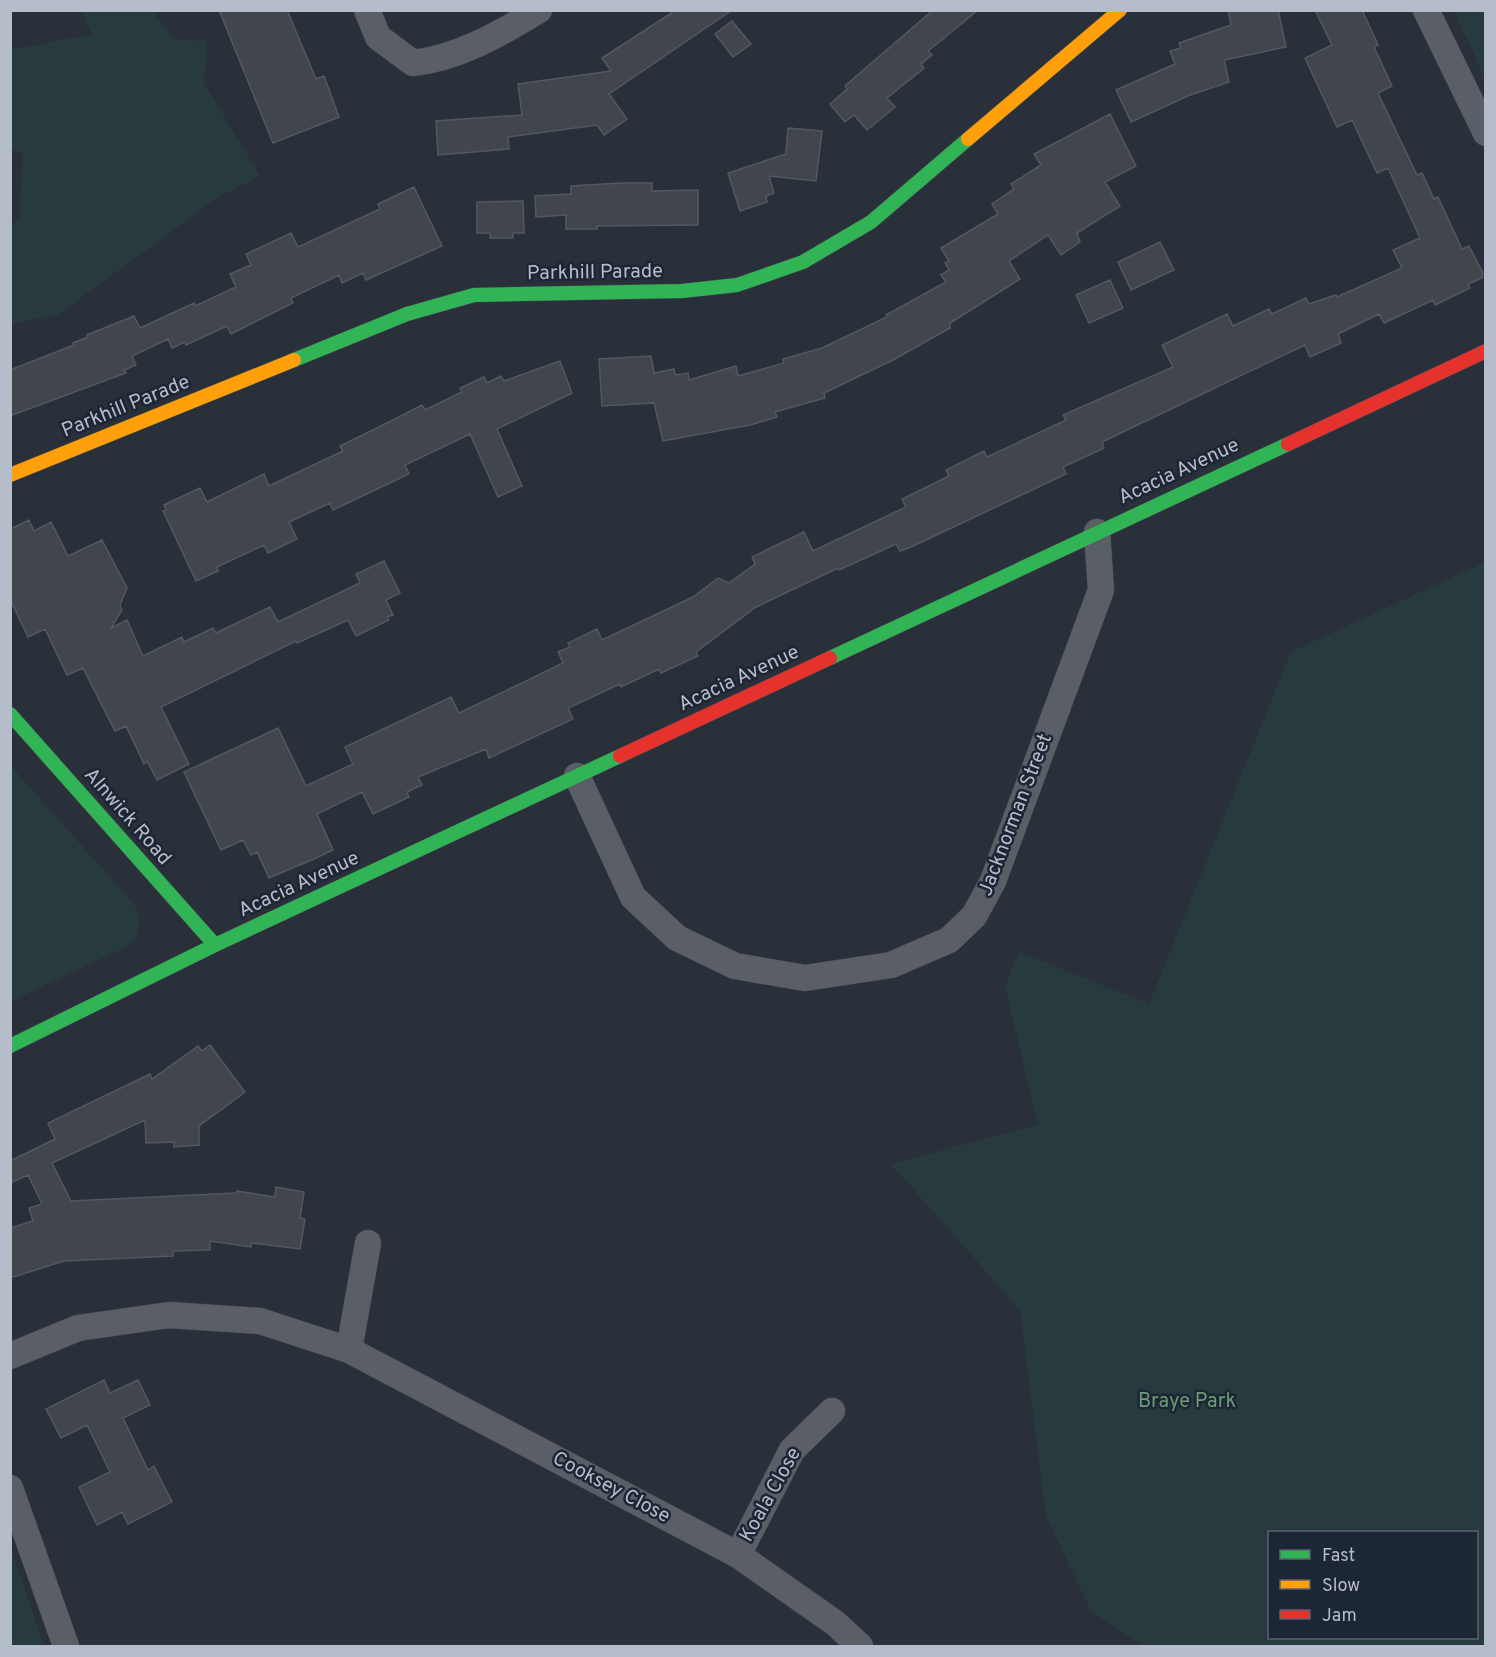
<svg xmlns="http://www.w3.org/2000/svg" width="1496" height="1657" viewBox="0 0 1496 1657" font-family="Overpass,sans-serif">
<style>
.green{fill:#273b3f;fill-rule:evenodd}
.building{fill:#41464d;stroke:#525861;stroke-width:1.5}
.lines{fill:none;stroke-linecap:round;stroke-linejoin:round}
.street-casing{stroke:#464b52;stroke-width:27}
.fast-casing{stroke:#464b52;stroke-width:15}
.slow-casing{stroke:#464b52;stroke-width:15}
.jam-casing{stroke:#464b52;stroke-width:15}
.street{stroke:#5a5f67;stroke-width:26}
.fast{stroke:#30b455;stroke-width:14}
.slow{stroke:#ff9f0a;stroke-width:14}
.jam{stroke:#e5322d;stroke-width:14}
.labels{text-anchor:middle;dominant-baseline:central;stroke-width:5;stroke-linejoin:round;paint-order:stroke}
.street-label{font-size:20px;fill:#b5bcca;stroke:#1d2634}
.park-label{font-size:20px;fill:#6c9b77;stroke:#1d2634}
</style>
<rect width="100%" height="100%" fill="#2a3039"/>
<path class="green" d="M81 10 153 11 174 40 207 41 204 83 260 176 217 198 59 314 11 324V226L19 220 23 153 11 149V50L92 34Z
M1454 11H1485V79V78Z
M1485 562V1646H1144L1091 1611 1046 1515 1020 1310 891 1164 1038 1125 1005 986 1019 952 1149 1004 1291 652ZM1270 1532H1476V1638H1270Z
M10 765 132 902C143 917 141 930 130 945L11 1001Z
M11 1549 13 1555 44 1646H11Z"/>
<path class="building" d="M219 10H287L316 79 324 76 339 117 273 143Z
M676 10H732L609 94 627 119 604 135 597 125 508 137 509 149 438 155 436 121 522 115 518 84 611 71 602 58Z
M933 10H978L928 51 932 55 921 64 924 68 887 98 895 107 867 130 854 115 845 122 830 104 847 89 845 86Z
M1228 10H1278L1286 47 1224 60 1229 82 1190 95 1131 122 1116 90 1175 64 1170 51 1181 48 1179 43 1231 25Z
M1315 10H1362L1378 45 1374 47 1392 86 1378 93 1417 175 1422 173 1434 199 1438 197 1462 249 1469 246 1483 273 1482 278 1468 284 1470 288 1435 305 1433 300 1384 323 1379 314 1338 334 1341 343 1310 357 1305 345 1102 442 1104 448 1063 467 1066 474 911 547 900 551 896 544 839 570 838 568 756 607 696 652 698 656 661 673 659 669 621 687 620 684 568 708 573 719 489 758 486 749 418 777 422 785 407 792 409 797 373 814 362 792 317 814 333 850 314 859 269 878 257 852 251 855 243 840 221 850 184 772 278 728 306 786 353 764 345 747 451 697 459 713 520 684 563 663 558 652 570 647 568 643 597 629 602 640 693 597 718 578 729 583 755 564 752 557 804 532 813 551 906 507 902 499 949 476 946 470 984 451 987 457 1066 420 1063 415 1173 367 1162 345 1227 314 1233 326 1269 309 1272 314 1306 298 1309 304 1336 295 1337 297 1402 268 1393 250 1420 238 1388 168 1377 173 1352 120 1337 127 1305 58 1332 45Z
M732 21 751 44 733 57 715 34Z
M1110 114 1136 166 1105 182 1120 206 1077 233 1080 242 1061 255 1048 235 1009 261 1020 279 950 323V328L893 360 824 393 825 398 775 412 777 417 750 425 663 441 654 403 602 406 599 359 651 356 654 373 674 369 675 375 688 373 689 380 736 366 738 376 784 363 783 359 822 348 887 317 886 315 946 282 941 275 949 270 945 263 949 261 941 248 998 214 992 204 1014 189 1011 184 1041 165 1034 154Z
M788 128 822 131 816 181 769 176 774 193 766 196 767 202 740 211 728 173 786 154Z
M621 183H652V191L698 190V225L597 226V229H566V215L536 217 535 196 571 194V186Z
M414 187 442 246 366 280 363 273 342 283 339 275 291 298 293 303 231 334 227 326 186 345 185 342 172 348 168 339 132 356 136 365 124 370 126 373 10 416V370L74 345 73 343 88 337 87 335 134 316 140 328 194 303 195 306 236 287 230 274 251 265 246 254 291 233 298 247 380 209 378 204Z
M523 201 524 233H513V238H490V233H477V202Z
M1160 242 1174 270 1131 290 1118 262Z
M1110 280 1123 308 1089 323 1076 295Z
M560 361 572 393 497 429 522 486 498 497 470 434 405 465 409 474 333 510 330 503 289 522 297 539 268 553 264 545 217 567 218 571 196 581 163 511 166 510 164 505 200 488 207 502 264 474 269 486 343 451 340 446 395 419 422 405 425 410 462 392 460 388 484 377 487 383 501 376 504 381Z
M29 520 34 531 51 522 68 556 102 540 127 588 120 605 122 610 111 628 127 620 143 656 182 637 184 642 213 628 216 633 270 607 278 622 360 583 356 574 384 561 400 593 386 600 393 615 387 617 389 620 356 636 348 620 297 643 296 641 161 707 189 764 157 780 147 761 144 764 126 726 115 731 83 668 67 675 45 629 28 637 10 599V529Z
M210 1045 245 1092 199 1126V1145L174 1147V1142L146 1143 145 1120 52 1163 71 1201 236 1193 237 1191 275 1197 276 1187 304 1192 300 1218 305 1219 300 1249 251 1243V1247L210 1241V1250L173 1251V1256L64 1261 10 1278V1228L33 1221 29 1208 42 1204 28 1175 10 1183V1161L55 1139 48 1123 150 1074 152 1079 198 1046 202 1051Z
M104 1380 110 1393 138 1380 150 1405 123 1418 148 1470 154 1466 172 1502 128 1524 122 1512 97 1525 79 1487 110 1472 87 1425 61 1438 46 1409Z"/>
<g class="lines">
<defs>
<path id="street" d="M367 10 378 37 413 63C458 58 500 34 539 10
M1426 10 1486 133
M577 776 633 897 677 938 735 966 805 978 891 965 949 940 974 916 993 881 1101 590 1097 532
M349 1350 368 1243
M10 1356 78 1328 169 1315 260 1321 349 1350 738 1555 835 1623 860 1646
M10 1488 66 1646
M738 1555 792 1450 832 1411"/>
<path id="fast" d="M294 360 407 314 474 295 682 291 737 285 803 262 871 222 968 139
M830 658 1288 444
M10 714 215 945
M10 1046 215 945 620 756"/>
<path id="slow" d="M968 139 1120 10
M10 475 294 360"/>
<path id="jam" d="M1288 444 1486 351
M620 756 830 658"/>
</defs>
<use href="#street" class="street-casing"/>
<use href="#fast" class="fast-casing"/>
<use href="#slow" class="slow-casing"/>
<use href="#jam" class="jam-casing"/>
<use href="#street" class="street"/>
<use href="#fast" class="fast"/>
<use href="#slow" class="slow"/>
<use href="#jam" class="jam"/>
</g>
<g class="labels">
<g class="street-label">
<text transform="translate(595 273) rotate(-1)">Parkhill Parade</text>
<text transform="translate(126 407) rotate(-22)">Parkhill Parade</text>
<text transform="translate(1179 472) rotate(-25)">Acacia Avenue</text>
<text transform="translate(739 679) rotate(-25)">Acacia Avenue</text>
<text transform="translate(1016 815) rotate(-69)">Jacknorman Street</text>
<text transform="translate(127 817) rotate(49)">Alnwick Road</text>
<text transform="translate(299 885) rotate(-25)">Acacia Avenue</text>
<text transform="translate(611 1488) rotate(28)">Cooksey Close</text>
<text transform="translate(771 1495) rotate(-61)">Koala Close</text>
</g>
<g class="park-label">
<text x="1187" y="1402">Braye Park</text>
</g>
</g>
<rect width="1496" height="1657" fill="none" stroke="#b5bcca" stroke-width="24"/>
<rect x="1268" y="1531" width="210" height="108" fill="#1d2634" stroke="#5a6270" stroke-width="1.5"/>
<rect x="1280" y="1550" width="30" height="9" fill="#30b455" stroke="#5a6270" stroke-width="1.5"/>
<text x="1322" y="1561" font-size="18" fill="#b5bcca">Fast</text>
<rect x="1280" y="1580" width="30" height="9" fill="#ff9f0a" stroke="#5a6270" stroke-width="1.5"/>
<text x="1322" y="1591" font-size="18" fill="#b5bcca">Slow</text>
<rect x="1280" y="1610" width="30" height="9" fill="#e5322d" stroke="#5a6270" stroke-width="1.5"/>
<text x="1322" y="1621" font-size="18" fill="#b5bcca">Jam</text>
</svg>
